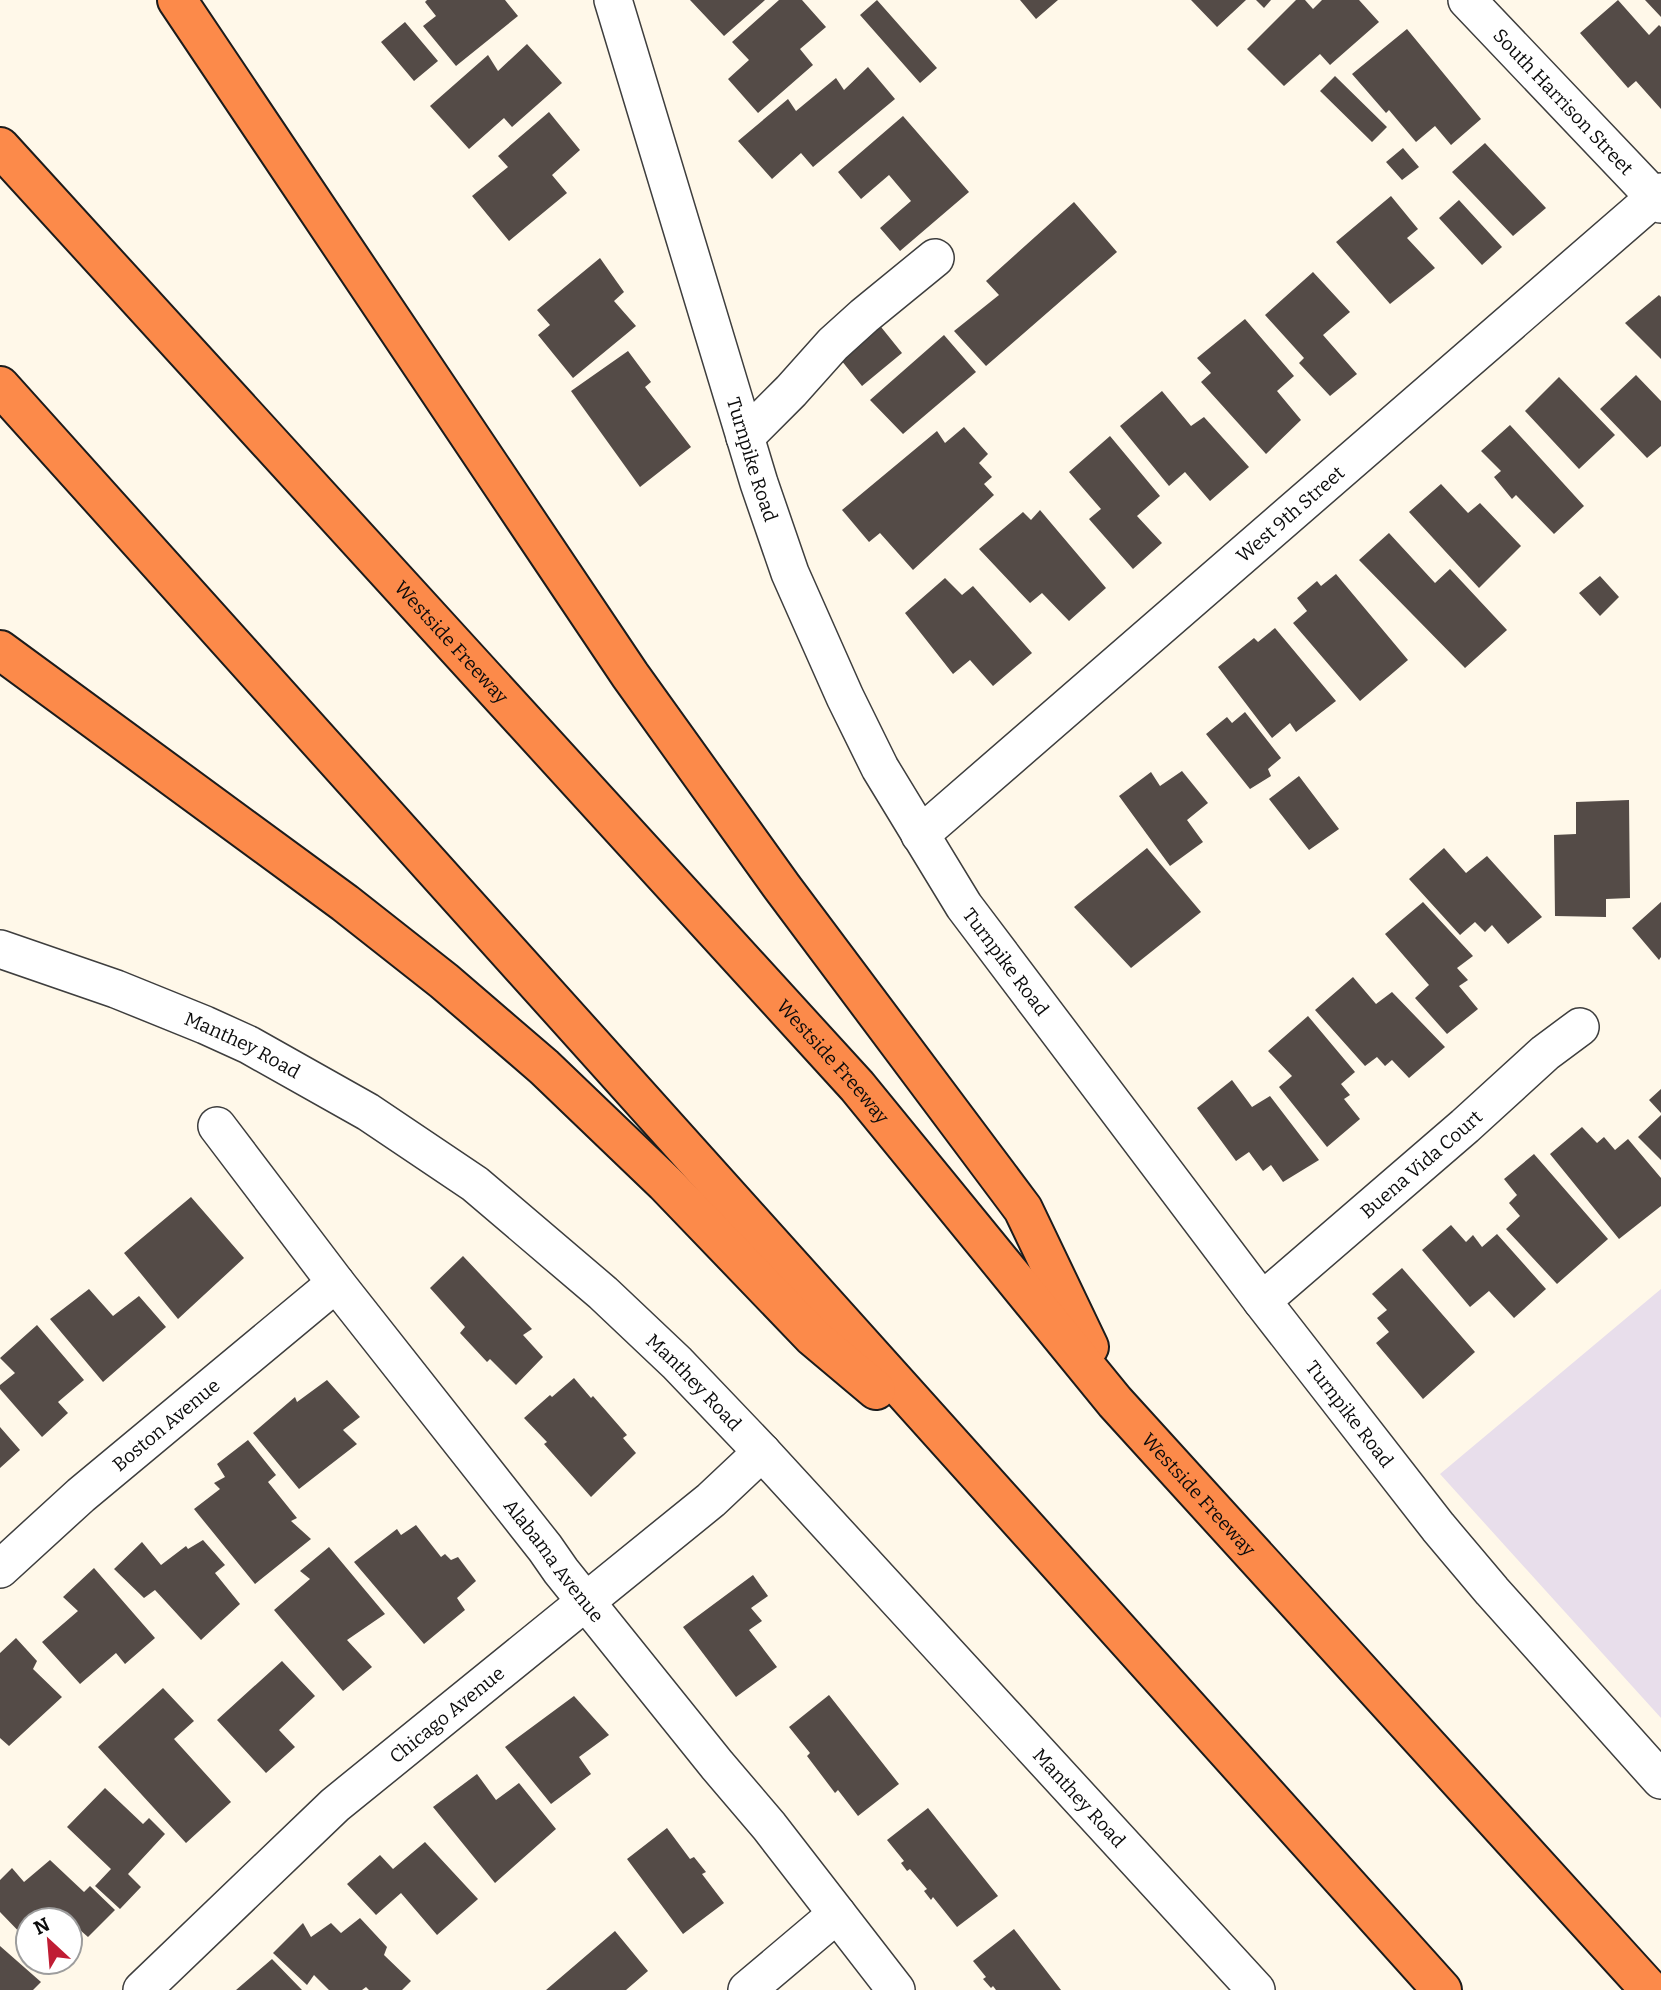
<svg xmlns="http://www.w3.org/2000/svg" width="1661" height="1990" viewBox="0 0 1661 1990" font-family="Bitter,serif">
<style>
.industrial{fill:#e8deeb}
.building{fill:#544b47}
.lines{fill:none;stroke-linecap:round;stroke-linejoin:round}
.minor-casing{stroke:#3e3e3e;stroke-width:40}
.highway-casing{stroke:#1c1c1c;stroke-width:42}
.minor{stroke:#fff;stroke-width:37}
.highway{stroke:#fc8a4a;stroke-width:38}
.labels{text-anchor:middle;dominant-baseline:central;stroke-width:7;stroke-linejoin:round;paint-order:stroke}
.street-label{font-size:19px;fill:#0b0b0b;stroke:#fff}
</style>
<rect width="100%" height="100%" fill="#fff8e9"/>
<path class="industrial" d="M1661 1289V1718L1440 1474Z"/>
<path class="building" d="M427 0H505L518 16 456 66 423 26 436 16 425 2Z
M690 0H765L724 36Z
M779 0H802L826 27 800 49 813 65 758 113 728 79 749 60 732 42Z
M877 0 937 68 920 83 860 15Z
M1020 0H1058L1036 19Z
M1191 0H1246L1217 27Z
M1256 0H1271L1264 8Z
M1296 0H1305L1313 9 1322 0H1359L1379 22 1330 65 1320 54 1284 86 1247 49Z
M1618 0 1649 35 1659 25 1661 27V109L1636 81 1628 88 1580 33Z
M1645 0H1661V17Z
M405 22 438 61 414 81 381 42Z
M1407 29 1481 119 1451 145 1435 126 1416 142 1389 110 1386 113 1352 74Z
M527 44 562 83 512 127 504 118 469 149 430 106 488 55 498 71Z
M868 67 895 99 813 167 801 153 772 179 738 141 788 99 796 111 836 78 844 90Z
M1335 76 1387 127 1372 142 1320 91Z
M549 112 580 150 552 175 567 193 509 241 472 196 508 167 498 156Z
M903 116 969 192 900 251 880 228 911 201 889 175 861 199 838 172Z
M1485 143 1546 208 1513 236 1452 172Z
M1403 148 1419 167 1402 180 1386 162Z
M1391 196 1418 229 1407 238 1435 268 1390 304 1336 242Z
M1459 200 1502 247 1482 265 1439 218Z
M1074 202 1117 252 986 366 954 331 999 295 986 281Z
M600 258 624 292 614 301 636 326 573 378 538 335 550 325 537 310Z
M1313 272 1350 312 1323 335 1357 374 1330 396 1299 363 1304 358 1265 315Z
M1659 295 1661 297V359L1625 323Z
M1245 319 1294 376 1277 391 1301 420 1266 454 1201 382 1211 373 1197 358Z
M877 322 902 353 862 386 837 355Z
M944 335 976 372 903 434 870 400Z
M628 351 651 382 645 387 691 447 640 487 571 391Z
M1636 375 1661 401V446L1647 458 1600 409Z
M1559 377 1615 435 1579 469 1525 411Z
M1162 391 1191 426 1204 417 1249 467 1210 501 1185 472 1169 486 1120 426Z
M1510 425 1584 506 1554 534 1516 495 1512 499 1494 477 1501 471 1481 451Z
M964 427 988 454 979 463 992 477 984 484 994 495 913 570 880 533 869 542 842 510 937 431 945 443Z
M1110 436 1160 496 1137 516 1162 543 1133 569 1089 519 1101 509 1069 472Z
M1441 484 1468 513 1480 503 1521 546 1479 588 1409 512Z
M1040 510 1106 588 1069 621 1042 593 1030 603 979 549 1023 512 1031 520Z
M1389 533 1435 583 1450 569 1507 630 1465 668 1359 560Z
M1336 574 1408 660 1360 701 1293 623 1307 611 1297 598 1317 581 1321 586Z
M1600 576 1619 597 1600 616 1579 593Z
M945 578 962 595 973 586 1032 653 993 686 970 660 953 674 905 613Z
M1275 628 1336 701 1296 732 1290 723 1272 738 1218 667 1254 638 1258 642Z
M1245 712 1281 758 1268 769 1271 776 1250 789 1206 734 1227 717 1232 723Z
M1182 771 1208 803 1187 820 1203 842 1170 866 1119 796 1151 772 1160 786Z
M1299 776 1339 829 1309 850 1269 799Z
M1629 800 1630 898 1606 899V917L1555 916 1554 835 1576 834V802Z
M1147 848 1201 912 1131 968 1074 907Z
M1444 848 1466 873 1487 856 1542 917 1508 944 1492 925 1485 932 1475 922 1460 935 1409 879Z
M1423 902 1473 956 1457 968 1468 980 1459 986 1478 1009 1447 1034 1415 998 1429 985 1385 934Z
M1661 902V957L1659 960 1632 928Z
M1353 977 1376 1004 1392 992 1445 1047 1409 1078 1392 1060 1385 1066 1377 1057 1365 1066 1315 1010Z
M1308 1016 1355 1072 1341 1084 1350 1095 1344 1099 1360 1119 1327 1147 1279 1087 1292 1076 1268 1051Z
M1232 1080 1252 1107 1270 1096 1319 1160 1283 1182 1271 1165 1263 1171 1249 1152 1236 1161 1197 1108Z
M1661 1089V1113L1649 1100Z
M1661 1115V1160L1638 1137Z
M1582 1127 1597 1143 1604 1137 1615 1150 1628 1139 1661 1178V1206L1619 1239 1550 1154Z
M1534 1154 1608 1239 1557 1284 1506 1229 1520 1216 1509 1203 1517 1195 1504 1179Z
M191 1197 244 1258 178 1319 124 1253Z
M1451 1225 1466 1242 1473 1235 1482 1247 1497 1234 1546 1289 1514 1318 1489 1291 1470 1307 1422 1250Z
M463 1256 532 1329 523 1335 543 1357 516 1385 490 1359 487 1362 460 1333 465 1327 430 1288Z
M1402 1268 1475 1352 1423 1399 1376 1343 1389 1332 1377 1318 1387 1310 1372 1294Z
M89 1289 113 1316 139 1296 166 1327 103 1382 50 1319Z
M37 1325 84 1380 58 1402 68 1413 42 1437 0 1389V1385L15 1373 0 1358Z
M574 1378 591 1398 593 1396 627 1435 623 1438 636 1453 591 1497 544 1444 547 1442 524 1418 550 1395 552 1397Z
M327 1380 360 1417 343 1430 357 1444 299 1489 253 1433 295 1397 297 1402Z
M0 1427 20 1450 0 1468Z
M248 1440 276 1475 268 1482 297 1518 291 1521 311 1539 255 1584 194 1509 220 1489 214 1483 225 1477 217 1464Z
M416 1525 441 1557 445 1554 451 1560 458 1557 476 1581 457 1598 465 1610 424 1644 354 1562 397 1529 401 1535Z
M203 1540 225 1565 215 1573 240 1604 201 1640 155 1590 144 1598 114 1569 142 1542 161 1565 186 1546 188 1549Z
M329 1547 385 1614 347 1640 372 1667 343 1691 274 1610 310 1579 300 1571Z
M94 1568 155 1638 125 1664 116 1653 80 1684 42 1642 78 1611 63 1597Z
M753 1575 768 1596 751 1608 762 1621 749 1630 777 1667 736 1697 683 1627Z
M16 1638 37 1661 33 1669 62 1697 9 1746 0 1738V1653Z
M282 1661 315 1696 279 1730 295 1747 266 1773 217 1720Z
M163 1688 194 1721 174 1739 231 1802 186 1843 98 1747Z
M829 1695 899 1784 858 1816 838 1790 835 1793 807 1756 810 1753 789 1727Z
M574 1696 609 1735 579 1757 591 1774 551 1804 505 1747Z
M477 1774 496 1800 519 1783 556 1829 495 1883 433 1807Z
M105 1788 143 1824 149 1818 165 1834 128 1874 141 1887 120 1909 95 1886 111 1869 67 1827Z
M928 1808 998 1896 957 1927 933 1897 931 1900 924 1891 927 1889 910 1869 907 1871 901 1863 904 1861 887 1840Z
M667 1828 690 1859 694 1857 706 1872 702 1874 724 1903 683 1934 627 1859Z
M425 1842 478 1899 437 1935 401 1893 376 1915 347 1884 380 1855 393 1869Z
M50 1860 84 1892 90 1886 115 1910 88 1937 80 1930 70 1939V1920H28V1941L0 1912V1880L12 1868 24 1882Z
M360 1918 387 1947 384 1955 411 1981 402 1990H369L366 1987 362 1990H329L314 1975 307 1985 273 1953 303 1923 311 1937 331 1923 341 1933Z
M1014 1929 1061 1990H996L993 1986 991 1988 983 1979 986 1977 973 1961Z
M615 1931 648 1971 626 1990H546Z
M0 1946 41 1982 33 1990H0Z
M272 1959 302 1990H236Z"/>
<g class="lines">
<defs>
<g id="minor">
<path id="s1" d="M613 0 759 483 790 573 845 697 880 768 964 906 1262 1301 1438 1527 1492 1591 1661 1780"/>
<path id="s2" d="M1467 0 1661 204"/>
<path d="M745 437 791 391 833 344 864 316 935 258"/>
<path id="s3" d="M920 835 1661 192"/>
<path id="s4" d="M0 949 116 989 205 1025 249 1045 368 1112 475 1184 603 1293 677 1363 762 1452 1256 1990"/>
<path id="s5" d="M217 1126 336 1283 545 1548 561 1571 717 1765 769 1826 896 1990"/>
<path id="s6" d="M1262 1301 1465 1126 1545 1053 1580 1027"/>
<path id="s7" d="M0 1569 81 1495 336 1283"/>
<path id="s8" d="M142 1990 335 1805 711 1500 762 1452"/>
<path d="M747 1990 837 1914"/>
</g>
<g id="highway">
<path d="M177 0 630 675 782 887 1023 1209 1089 1347"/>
<path id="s9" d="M0 147 857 1086 1115 1402 1650 1990"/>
<path d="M0 386 1442 1990"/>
<path d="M0 650 345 903 444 981 544 1067 665 1183 813 1337 876 1390"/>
</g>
</defs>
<use href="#minor" class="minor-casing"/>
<use href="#highway" class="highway-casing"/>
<use href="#minor" class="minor"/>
<use href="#highway" class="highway"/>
</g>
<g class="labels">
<g class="street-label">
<text stroke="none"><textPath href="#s2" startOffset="140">South Harrison Street</textPath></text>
<text stroke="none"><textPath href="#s1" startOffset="480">Turnpike Road</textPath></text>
<text stroke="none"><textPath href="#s3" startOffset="490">West 9th Street</textPath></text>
<text stroke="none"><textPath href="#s9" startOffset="670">Westside Freeway</textPath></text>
<text stroke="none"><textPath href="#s1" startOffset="1046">Turnpike Road</textPath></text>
<text stroke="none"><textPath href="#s4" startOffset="261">Manthey Road</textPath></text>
<text stroke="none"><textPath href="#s9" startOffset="1237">Westside Freeway</textPath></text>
<text stroke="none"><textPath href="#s6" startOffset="210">Buena Vida Court</textPath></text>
<text stroke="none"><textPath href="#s4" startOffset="828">Manthey Road</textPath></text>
<text stroke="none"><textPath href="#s1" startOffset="1614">Turnpike Road</textPath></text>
<text stroke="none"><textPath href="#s7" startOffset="220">Boston Avenue</textPath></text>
<text stroke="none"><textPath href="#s9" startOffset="1804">Westside Freeway</textPath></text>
<text stroke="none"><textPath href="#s5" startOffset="550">Alabama Avenue</textPath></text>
<text stroke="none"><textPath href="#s8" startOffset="411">Chicago Avenue</textPath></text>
<text stroke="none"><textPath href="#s4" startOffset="1395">Manthey Road</textPath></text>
</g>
</g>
<g transform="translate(49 1941) rotate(334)"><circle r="33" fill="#ffffff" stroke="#9d9d9d" stroke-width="2"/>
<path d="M0-5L12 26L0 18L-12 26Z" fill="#c01d34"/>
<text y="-10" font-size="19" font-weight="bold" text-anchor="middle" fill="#0b0b0b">N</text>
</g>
</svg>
